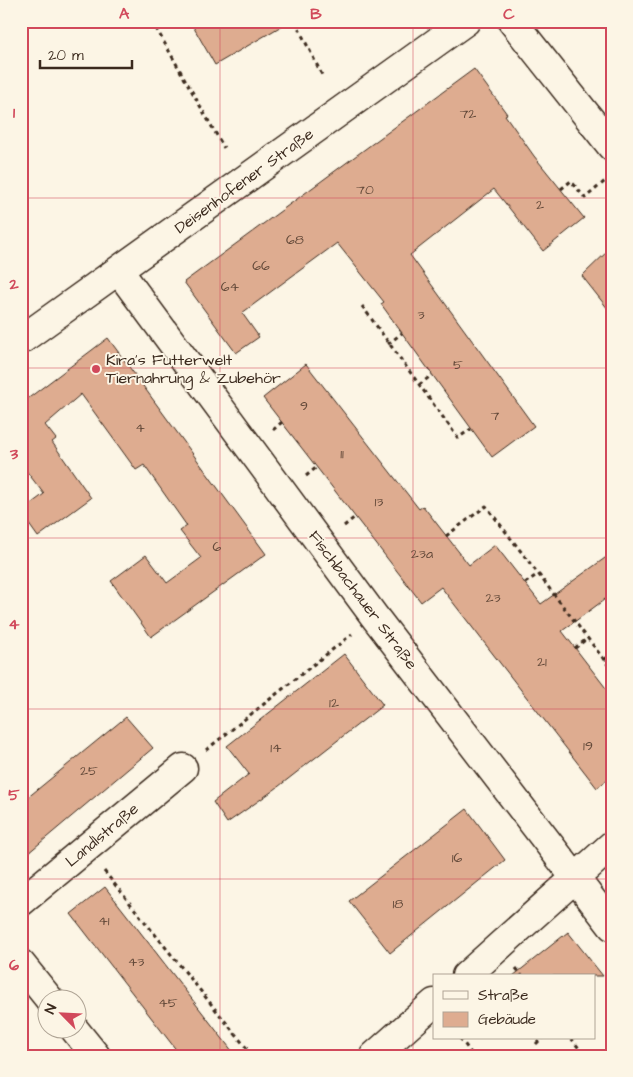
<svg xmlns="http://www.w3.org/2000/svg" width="633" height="1077" viewBox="0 0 633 1077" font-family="'Architects Daughter',sans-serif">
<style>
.building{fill:#deac90;stroke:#3b2a1e}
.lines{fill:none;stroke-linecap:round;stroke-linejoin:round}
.minor-casing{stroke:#3b2a1e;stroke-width:31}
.path{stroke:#3b2a1e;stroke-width:3;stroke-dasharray:4 4;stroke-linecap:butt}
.minor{stroke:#fcf5e5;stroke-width:28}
.grid{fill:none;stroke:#d1495b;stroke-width:1;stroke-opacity:0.55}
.poi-dot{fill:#d1495b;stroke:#fcf5e5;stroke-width:2}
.labels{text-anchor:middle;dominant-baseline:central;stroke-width:4;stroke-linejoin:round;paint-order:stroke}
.number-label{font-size:14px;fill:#644a3a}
.street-label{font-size:16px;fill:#3b2a1e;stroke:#fcf5e5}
.poi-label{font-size:16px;fill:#3b2a1e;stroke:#fcf5e5;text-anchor:start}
.neatline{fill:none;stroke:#d1495b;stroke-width:2}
.grid-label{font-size:16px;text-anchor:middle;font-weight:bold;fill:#d1495b}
</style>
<rect width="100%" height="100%" fill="#fcf5e5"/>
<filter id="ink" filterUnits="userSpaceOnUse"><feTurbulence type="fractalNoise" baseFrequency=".02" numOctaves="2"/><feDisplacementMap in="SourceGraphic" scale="10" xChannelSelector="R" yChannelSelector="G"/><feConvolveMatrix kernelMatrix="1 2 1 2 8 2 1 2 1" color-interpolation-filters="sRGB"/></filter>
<g filter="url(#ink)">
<path class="building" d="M190 21H290L215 65Z
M474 69 507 114 505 115 534 156 584 218 543 251 494 189 410 255 534 426 492 457 381 304 384 302 337 243 242 313 259 337 236 353 184 282Z
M612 247V314L582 276Z
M108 338 266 554 151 637 111 581 146 555 167 583 201 558 180 531 187 526 144 465 136 470 81 394 45 425 56 439 52 442 91 498 38 537 21 513V511L44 494 21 464V394L26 400Z
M306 364 419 509 423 506 469 565 495 545 541 604 612 553V594L562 631 612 696V776L597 788 441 587 421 602 263 398Z
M344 654 383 705 274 790 227 823 213 802 249 774 227 746Z
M126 717 153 748 21 859V803Z
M467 809 505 860 390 953 349 901Z
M105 887 137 928 236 1056H181L71 914Z
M568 932 603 976H513Z"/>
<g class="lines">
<defs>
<path id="minor" d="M512 21 612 147
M119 271 374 616 612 926
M21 340 466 21
M21 902 183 768
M21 964 50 1000
M466 976 612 845
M75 1030 96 1056
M374 1056 434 1003"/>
</defs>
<use href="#minor" class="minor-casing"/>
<path class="path" d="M152 21 224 148
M295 21 323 77
M561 189 571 181 585 198 611 176
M362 306 458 438 471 429
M388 344 402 333
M419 385 432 375
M273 430 282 422
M306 476 317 467
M344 526 355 517
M446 536 486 506 612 670
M525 583 538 574
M575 648 588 638
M604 660 612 653
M206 750 352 634
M104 871 253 1056
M516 968 522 976
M460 1038 473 1056
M571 1038 585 1056
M536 1044 542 1038"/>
<use href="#minor" class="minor"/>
</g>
</g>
<path class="grid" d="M220 21V1056M413 21V1056M21 198H612M21 368H612M21 538H612M21 709H612M21 879H612"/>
<circle class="poi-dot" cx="96" cy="369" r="5"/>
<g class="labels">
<g class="number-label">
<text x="468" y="114">72</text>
<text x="365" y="190">70</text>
<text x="540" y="205">2</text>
<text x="295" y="240">68</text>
<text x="261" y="266">66</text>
<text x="230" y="287">64</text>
<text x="421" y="315">3</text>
<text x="458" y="365">5</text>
<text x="304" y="406">9</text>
<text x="495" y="416">7</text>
<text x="140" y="428">4</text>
<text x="342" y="454">11</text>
<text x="379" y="502">13</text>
<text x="217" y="547">6</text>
<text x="422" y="554">23a</text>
<text x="493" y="598">23</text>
<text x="542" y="662">21</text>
<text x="334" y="703">12</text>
<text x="588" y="746">19</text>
<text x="276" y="748">14</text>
<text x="89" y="771">25</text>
<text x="457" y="858">16</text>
<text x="398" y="904">18</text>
<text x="104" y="921">41</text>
<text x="136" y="962">43</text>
<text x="168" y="1003">45</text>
</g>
<g class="street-label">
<text transform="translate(244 181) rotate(-36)">Deisenhofener Straße</text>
<text transform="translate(363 600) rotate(53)">Fischbachauer Straße</text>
<text transform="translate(102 835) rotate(-40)">Landlstraße</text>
</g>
<g class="poi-label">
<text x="106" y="360">Kira's Futterwelt<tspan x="106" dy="18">Tiernahrung &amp; Zubehör</tspan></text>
</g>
</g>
<rect width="633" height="1077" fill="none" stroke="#fcf5e5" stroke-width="55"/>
<rect x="433" y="974" width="162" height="65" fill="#fcf5e5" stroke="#afa495"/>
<rect x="443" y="991" width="25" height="8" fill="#fcf5e5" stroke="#afa495"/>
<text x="478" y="1000" font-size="15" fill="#3b2a1e">Straße</text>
<rect x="443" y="1012" width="25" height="15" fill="#deac90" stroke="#afa495"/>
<text x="478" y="1024" font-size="15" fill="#3b2a1e">Gebäude</text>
<g transform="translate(62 1014) rotate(294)"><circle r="24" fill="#fcf5e5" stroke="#afa495"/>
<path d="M0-4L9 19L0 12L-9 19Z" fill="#d1495b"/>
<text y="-8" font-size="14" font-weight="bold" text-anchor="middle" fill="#3b2a1e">N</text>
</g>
<path d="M40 60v8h92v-8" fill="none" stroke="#3b2a1e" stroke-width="2.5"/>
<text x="48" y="60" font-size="15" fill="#3b2a1e" stroke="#fcf5e5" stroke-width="4" paint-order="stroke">20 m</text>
<rect x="28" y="28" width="578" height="1022" class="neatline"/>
<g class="grid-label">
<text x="124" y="19">A</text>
<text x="316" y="19">B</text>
<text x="509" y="19">C</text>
<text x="14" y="118">1</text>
<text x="14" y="289">2</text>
<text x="14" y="459">3</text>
<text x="14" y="629">4</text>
<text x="14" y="800">5</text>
<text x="14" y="970">6</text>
</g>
</svg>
